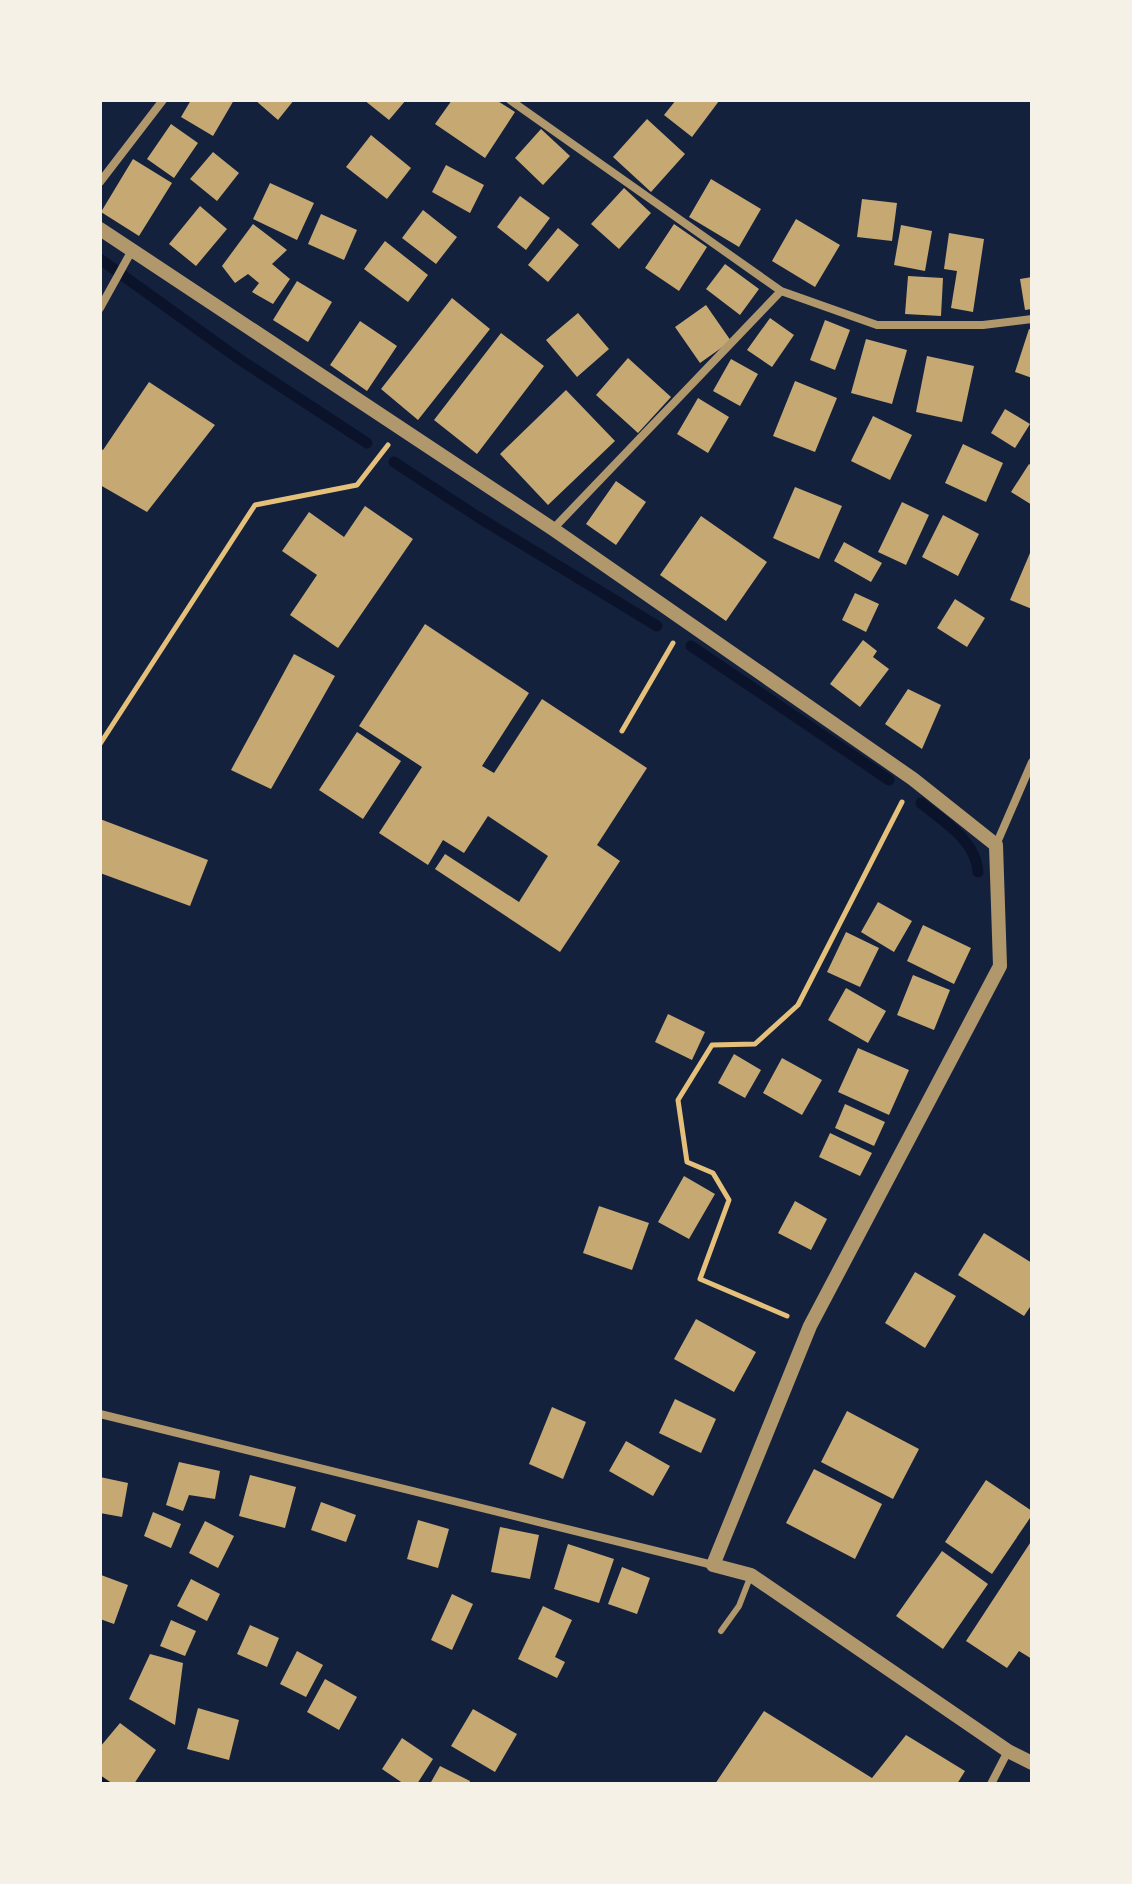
<svg xmlns="http://www.w3.org/2000/svg" width="1132" height="1884" viewBox="0 0 1132 1884" font-family="'Asap Condensed',sans-serif">
<style>
.lines{fill:none;stroke-linecap:round;stroke-linejoin:round}
.stream{stroke:#0b132b;stroke-width:11}
.canal{stroke:#0b132b;stroke-width:38}
.building{fill:#c6a872}
.path{stroke:#e5c07b;stroke-width:5}
.service{stroke:#b1986c;stroke-width:6}
.minor{stroke:#b1986c;stroke-width:8}
.tertiary{stroke:#b1986c;stroke-width:14}
</style>
<rect width="100%" height="100%" fill="#14213d"/>
<g class="lines">
<path class="stream" d="M100 259 239 359 367 443
M394 462 478 517 657 626
M691 646 889 780
M921 803C944 822 976 840 978 872"/>
<path class="canal" d="M100 1782 102 1784"/>
</g>
<path class="building" d="M191 100H234L213 136 181 117Z
M255 100H294L278 120Z
M364 100H406L389 120Z
M452 100H496L515 112 485 158 435 124Z
M676 100H717L719 101 692 137 664 115Z
M647 119 685 154 651 192 613 157Z
M171 124 198 143 174 178 147 159Z
M541 129 570 156 543 185 515 158Z
M371 135 411 168 387 199 346 167Z
M213 152 239 173 217 201 190 179Z
M133 159 172 183 139 236 101 212Z
M446 165 484 185 470 213 432 192Z
M711 179 761 209 739 247 689 217Z
M270 183 314 203 297 240 253 219Z
M624 188 651 213 619 249 591 224Z
M520 196 550 218 526 250 497 227Z
M862 199 897 203 892 241 857 237Z
M200 206 227 229 196 266 169 244Z
M423 210 457 237 436 264 402 238Z
M321 214 357 230 344 260 308 244Z
M796 219 840 245 815 287 772 261Z
M253 224 287 250 272 264 290 279 273 304 252 292 259 283 248 274 235 283 222 266Z
M674 224 707 247 679 291 645 268Z
M901 225 932 231 925 271 894 265Z
M558 228 579 245 548 282 528 265Z
M949 233 984 239 973 312 951 308 957 271 944 269Z
M385 241 428 275 408 302 364 269Z
M725 264 759 289 740 315 706 289Z
M908 276 943 278 941 316 905 314Z
M1032 277V309L1025 310 1020 279Z
M297 281 332 302 308 342 273 320Z
M452 298 490 329 418 420 381 389Z
M706 305 731 341 700 363 675 327Z
M578 313 609 349 577 377 546 340Z
M770 318 794 335 772 367 747 350Z
M825 320 850 330 835 370 810 360Z
M360 321 397 346 367 391 330 365Z
M1029 329 1032 330V378L1015 372Z
M501 333 544 366 477 454 434 420Z
M866 339 907 350 892 404 851 393Z
M927 356 974 366 962 422 916 412Z
M628 358 671 397 638 433 596 395Z
M731 359 758 374 740 406 713 391Z
M795 381 837 398 815 452 773 436Z
M149 382 215 425 147 512 100 485V448L103 450Z
M566 390 615 441 548 505 500 454Z
M698 398 729 417 708 453 677 434Z
M1005 409 1030 424 1015 448 991 433Z
M873 416 912 435 890 480 851 461Z
M963 444 1003 463 986 502 945 483Z
M1029 464 1032 466V505L1011 492Z
M616 481 646 502 616 545 586 524Z
M795 487 842 506 819 559 773 538Z
M902 502 929 515 906 565 878 552Z
M365 506 413 539 338 648 290 615 317 575 282 551 309 512 344 537Z
M943 515 979 534 958 576 922 557Z
M701 516 767 562 726 621 660 575Z
M844 542 882 563 871 582 834 561Z
M1030 553 1032 554V609L1010 600Z
M855 593 879 604 866 632 842 620Z
M955 599 985 618 967 647 937 628Z
M425 624 529 693 482 766 494 773 542 699 647 768 597 845 620 861 560 952 435 869 445 854 519 902 548 856 488 816 464 853 443 840 428 865 379 833 422 767 359 726Z
M863 640 877 651 873 657 889 669 860 707 830 684Z
M294 654 335 676 271 789 231 770Z
M908 689 941 705 922 749 885 724Z
M357 732 401 761 363 819 319 790Z
M100 819 208 860 190 906 100 873Z
M878 902 912 921 894 952 861 932Z
M923 925 971 948 954 984 907 961Z
M846 932 879 948 860 987 827 972Z
M913 975 950 990 934 1030 897 1015Z
M846 988 886 1011 868 1043 828 1020Z
M668 1014 705 1032 692 1060 655 1042Z
M858 1048 909 1070 889 1115 838 1092Z
M734 1054 761 1070 745 1098 718 1083Z
M782 1058 822 1080 802 1115 763 1093Z
M845 1104 885 1122 874 1146 835 1128Z
M830 1133 872 1153 860 1176 819 1157Z
M684 1176 715 1194 689 1239 658 1222Z
M795 1201 827 1219 811 1250 778 1233Z
M599 1206 649 1223 632 1270 583 1253Z
M984 1233 1032 1263V1304L1024 1316 958 1275Z
M915 1272 956 1296 925 1348 885 1323Z
M696 1319 756 1352 734 1392 674 1359Z
M675 1399 716 1419 701 1453 659 1433Z
M552 1407 586 1422 563 1479 529 1464Z
M847 1411 919 1449 893 1499 821 1462Z
M626 1441 670 1466 653 1496 609 1471Z
M179 1462 220 1471 215 1499 189 1495 183 1511 166 1505Z
M814 1469 882 1504 855 1559 786 1523Z
M250 1475 296 1487 285 1528 239 1516Z
M100 1477 128 1483 122 1517 100 1513Z
M986 1480 1032 1511V1515L992 1574 945 1542Z
M321 1502 356 1515 346 1542 311 1530Z
M153 1512 181 1524 171 1548 144 1536Z
M418 1520 449 1529 438 1568 407 1559Z
M205 1521 234 1536 218 1568 189 1553Z
M500 1527 539 1535 530 1579 491 1572Z
M1032 1540V1659L1019 1651 1007 1668 966 1641Z
M568 1544 614 1559 599 1603 554 1589Z
M942 1551 988 1584 943 1649 896 1616Z
M622 1567 650 1578 637 1614 608 1604Z
M101 1575 128 1585 114 1624 100 1619Z
M191 1579 220 1594 207 1621 177 1606Z
M452 1594 473 1604 452 1650 431 1640Z
M543 1606 572 1620 555 1657 565 1662 557 1678 518 1659Z
M171 1620 196 1631 185 1656 160 1646Z
M250 1625 279 1638 267 1667 237 1654Z
M297 1651 323 1665 306 1697 280 1684Z
M150 1654 183 1663 175 1725 129 1699Z
M325 1679 357 1697 339 1730 307 1712Z
M198 1708 239 1720 229 1760 187 1749Z
M473 1709 517 1734 495 1772 451 1746Z
M764 1711 872 1778 906 1735 965 1771 957 1784H715Z
M120 1723 156 1750 134 1784H113L100 1775V1747Z
M402 1738 433 1759 417 1784H404L382 1769Z
M440 1766 470 1781 469 1784H430Z"/>
<g class="lines">
<path class="path" d="M622 731 673 643
M100 744 255 505 357 485 388 445
M787 1316 700 1279 729 1200 713 1173 687 1162 678 1100 712 1045 755 1044 798 1005 902 802"/>
<path class="service" d="M721 1631 739 1606 751 1575"/>
<path class="minor" d="M510 100 781 291 877 325H983L1032 319
M100 182 163 100
M100 308 131 252
M553 529 781 291
M996 845 1032 762
M100 1414 713 1565
M991 1784 1008 1751"/>
<path class="tertiary" d="M100 229 553 529 913 779 996 845 1000 966 810 1326 713 1565 751 1575 1008 1751 1032 1763"/>
</g>
<rect width="1132" height="1884" fill="none" stroke="#f6f1e7" stroke-width="204"/>
</svg>
